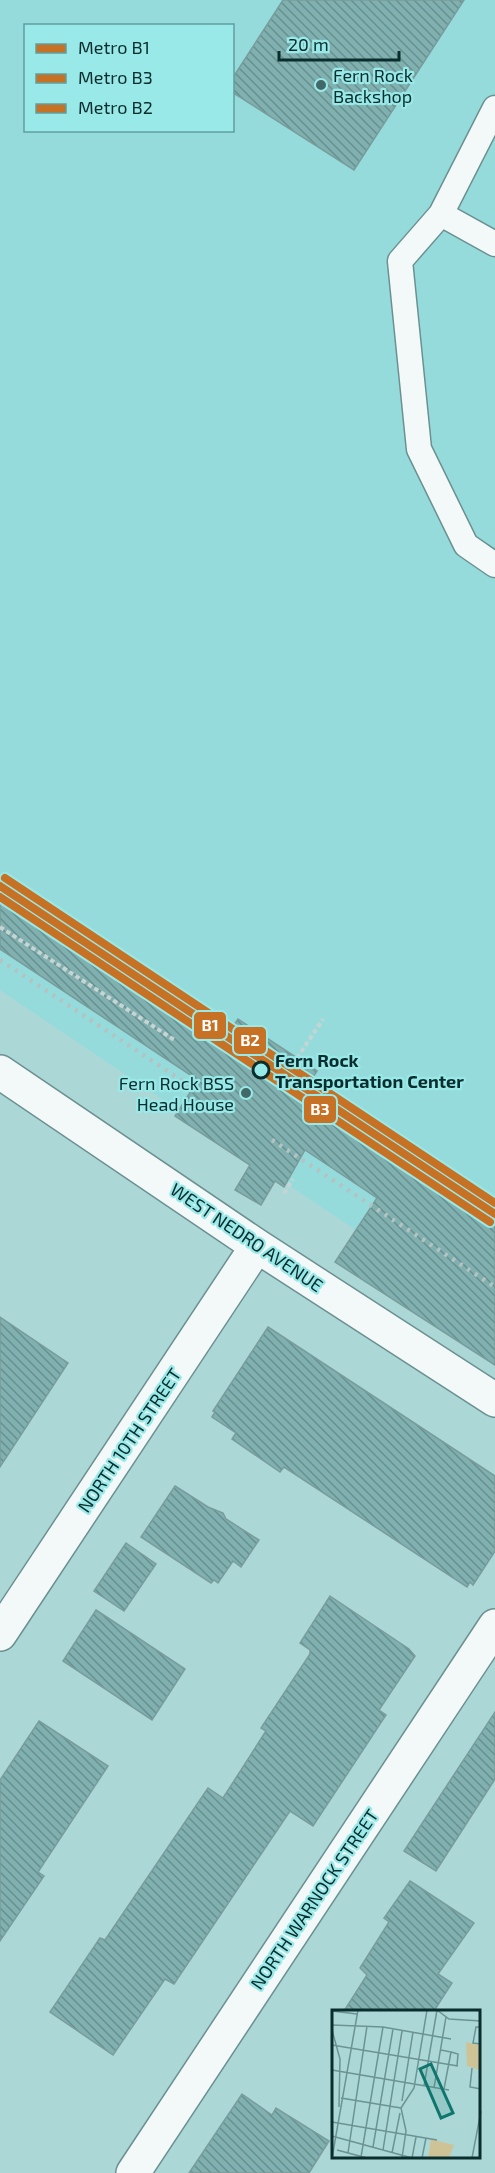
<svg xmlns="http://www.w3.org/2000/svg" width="495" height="2173" viewBox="0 0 495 2173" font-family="'Exo 2',sans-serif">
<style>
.built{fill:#95dbdb;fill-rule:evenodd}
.building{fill:url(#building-back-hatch);stroke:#799c9c;stroke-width:1.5}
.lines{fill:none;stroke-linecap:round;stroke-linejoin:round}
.lane-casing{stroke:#6c9090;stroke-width:27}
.street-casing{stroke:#6c9090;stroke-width:36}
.path{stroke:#c6d4d4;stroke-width:4;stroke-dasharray:4.5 3;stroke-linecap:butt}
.lane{stroke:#f3f9f9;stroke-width:24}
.street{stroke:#f3f9f9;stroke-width:33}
.rail{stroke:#b5c2c2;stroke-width:4.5;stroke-dasharray:3 6;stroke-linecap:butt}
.metro-1-casing{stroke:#9ae9e9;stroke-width:12}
.metro-2-casing{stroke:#9ae9e9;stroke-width:12}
.metro-3-casing{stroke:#9ae9e9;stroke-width:12}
.metro-1{stroke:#c67123;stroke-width:8}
.metro-2{stroke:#c67123;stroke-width:8}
.metro-3{stroke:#c67123;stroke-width:8}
.poi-dot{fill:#436868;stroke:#9ae9e9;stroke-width:2}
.stop-dot{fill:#9ae9e9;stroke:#0a2d2d;stroke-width:3}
.labels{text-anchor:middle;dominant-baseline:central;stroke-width:4.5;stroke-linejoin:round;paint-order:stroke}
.poi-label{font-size:18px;fill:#0a2d2d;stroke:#9ae9e9;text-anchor:start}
.stop-label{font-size:18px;font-weight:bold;fill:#0a2d2d;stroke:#9ae9e9;text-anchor:start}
.street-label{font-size:18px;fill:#0a2d2d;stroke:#9ae9e9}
.inset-road{fill:none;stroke:#6b9393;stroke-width:1.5}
.view{fill:#0f766e;fill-opacity:0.15;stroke:#0f766e;stroke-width:3}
.inset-edge{fill:none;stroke:#0a2d2d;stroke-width:3}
.line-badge{stroke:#9ae9e9;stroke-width:2}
.badge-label{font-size:16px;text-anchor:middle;font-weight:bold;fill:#fff}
</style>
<defs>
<pattern id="building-back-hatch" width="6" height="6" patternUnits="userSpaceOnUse" patternTransform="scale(1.5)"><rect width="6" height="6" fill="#80b0b0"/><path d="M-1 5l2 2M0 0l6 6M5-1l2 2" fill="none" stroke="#679090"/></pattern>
</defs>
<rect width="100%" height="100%" fill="#acd7d7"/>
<path class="built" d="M0 0H495V1324L0 990ZM26 26H232V130H26Z"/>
<path class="building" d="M283 0H464L354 170 232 92V79Z
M0 900 221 1045 238 1019 317 1071 300 1097 495 1226V1365L335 1262 377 1198 305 1150 284 1187 275 1181 261 1205 235 1190 250 1165 175 1116 198 1080 0 949Z
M0 1317 68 1363 0 1467Z
M268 1327 495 1476V1551L473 1585 470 1582 467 1587 284 1467 280 1472 232 1439 236 1433 212 1417 215 1412 213 1411Z
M175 1486 208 1507 223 1513 226 1519 259 1540 241 1567 233 1561 218 1583 214 1580 211 1583 141 1537Z
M126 1543 156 1564 124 1611 94 1591Z
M330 1596 409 1649 415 1656 379 1710 386 1715 313 1826 290 1811 174 1984 165 1979 113 2055 50 2012 100 1938 105 1940 208 1788 223 1798 266 1731 261 1728 310 1654V1650L300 1643Z
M96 1610 185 1669 152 1720 63 1661Z
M495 1712V1779L436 1871 404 1851Z
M39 1721 108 1766 38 1872 44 1876 0 1941V1780Z
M410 1881 474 1923 438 1974 452 1983 434 2011H344L367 1975 360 1968 389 1922 384 1918Z
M242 2094 272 2115 276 2108 329 2141 309 2173H189Z"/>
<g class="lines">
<defs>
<path id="lane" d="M441 214 495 108
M495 244 441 214 400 261 419 449 466 545 495 565"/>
<path id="street" d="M0 1072 257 1246 495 1400
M0 1634 257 1246
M133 2173 495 1626"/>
</defs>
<use href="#lane" class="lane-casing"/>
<use href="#street" class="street-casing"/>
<path class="path" d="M0 927 176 1041
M297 1058 323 1019
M284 1193 293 1179"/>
<use href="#lane" class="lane"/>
<use href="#street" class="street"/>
<path class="rail" d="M0 960 193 1088
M272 1140 495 1287"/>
<defs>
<path id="metro-1" d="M0 886 495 1214"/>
<path id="metro-2" d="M0 897 490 1222"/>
<path id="metro-3" d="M5 878 495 1203"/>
</defs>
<use href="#metro-1" class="metro-1-casing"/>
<use href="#metro-2" class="metro-2-casing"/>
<use href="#metro-3" class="metro-3-casing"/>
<use href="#metro-1" class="metro-1"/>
<use href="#metro-2" class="metro-2"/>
<use href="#metro-3" class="metro-3"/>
</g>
<g class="poi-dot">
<circle cx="321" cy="85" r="6"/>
<circle cx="246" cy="1093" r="6"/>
</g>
<circle class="stop-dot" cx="261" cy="1070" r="8"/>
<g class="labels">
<g class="poi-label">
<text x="333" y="75">Fern Rock<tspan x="333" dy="21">Backshop</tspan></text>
<text x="234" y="1083" text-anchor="end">Fern Rock BSS<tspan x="234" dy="21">Head House</tspan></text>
</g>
<g class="stop-label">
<text x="275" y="1060">Fern Rock<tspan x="275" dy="21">Transportation Center</tspan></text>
</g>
<g class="street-label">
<text transform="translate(247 1237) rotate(34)">WEST NEDRO AVENUE</text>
<text transform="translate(129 1440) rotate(-56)">NORTH 10TH STREET</text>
<text transform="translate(314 1899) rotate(-56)">NORTH WARNOCK STREET</text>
</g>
</g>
<g transform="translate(332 2010)">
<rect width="148" height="148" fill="#acd7d7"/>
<path d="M134 32 148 35V60L135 56ZM99 129 122 135 117 148H96Z" fill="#cec397"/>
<path class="inset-road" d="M105 0 117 9 149 11M0 1 25 4M0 15 51 17 119 29M149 17H144L141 33 149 34M0 20 8 49 7 97M0 35 126 56M109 40 119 42 112 79M119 42 126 44 125 56M140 58 138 77 149 79M0 60 117 80M92 76 105 0M102 78 114 7M9 88 69 98M70 91 81 22M0 112 105 130M0 126 80 148M41 137 61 19M5 140 35 148M51 140 70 21M16 143 35 16M60 143 68 103M29 147 51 17M0 148 26 0M70 148 74 121 69 98 82 78 95 0M80 148 84 127M90 148 94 128M140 148 149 101"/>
<path class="view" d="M99 54 121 103 109 108 88 59Z"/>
<rect width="148" height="148" class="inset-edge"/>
</g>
<g class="line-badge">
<rect x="193" y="1011" width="34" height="29" rx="6" fill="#c67123"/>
<rect x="233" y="1026" width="34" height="29" rx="6" fill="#c67123"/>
<rect x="303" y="1095" width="34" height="29" rx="6" fill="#c67123"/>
</g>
<g class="badge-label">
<text x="210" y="1031">B1</text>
<text x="250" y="1046">B2</text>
<text x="320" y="1115">B3</text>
</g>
<rect x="24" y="24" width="210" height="108" fill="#9ae9e9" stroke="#609e9e" stroke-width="1.5"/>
<rect x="36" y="44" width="30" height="9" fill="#c67123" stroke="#609e9e" stroke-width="1.5"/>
<text x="78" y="54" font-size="18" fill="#0a2d2d">Metro B1</text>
<rect x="36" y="74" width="30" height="9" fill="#c67123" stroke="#609e9e" stroke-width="1.5"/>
<text x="78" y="84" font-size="18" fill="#0a2d2d">Metro B3</text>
<rect x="36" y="104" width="30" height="9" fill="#c67123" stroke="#609e9e" stroke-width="1.5"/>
<text x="78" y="114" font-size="18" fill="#0a2d2d">Metro B2</text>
<path d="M279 51v9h120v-9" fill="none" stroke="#0a2d2d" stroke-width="3"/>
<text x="288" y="51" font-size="18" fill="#0a2d2d" stroke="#9ae9e9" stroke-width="4.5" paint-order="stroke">20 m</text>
</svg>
